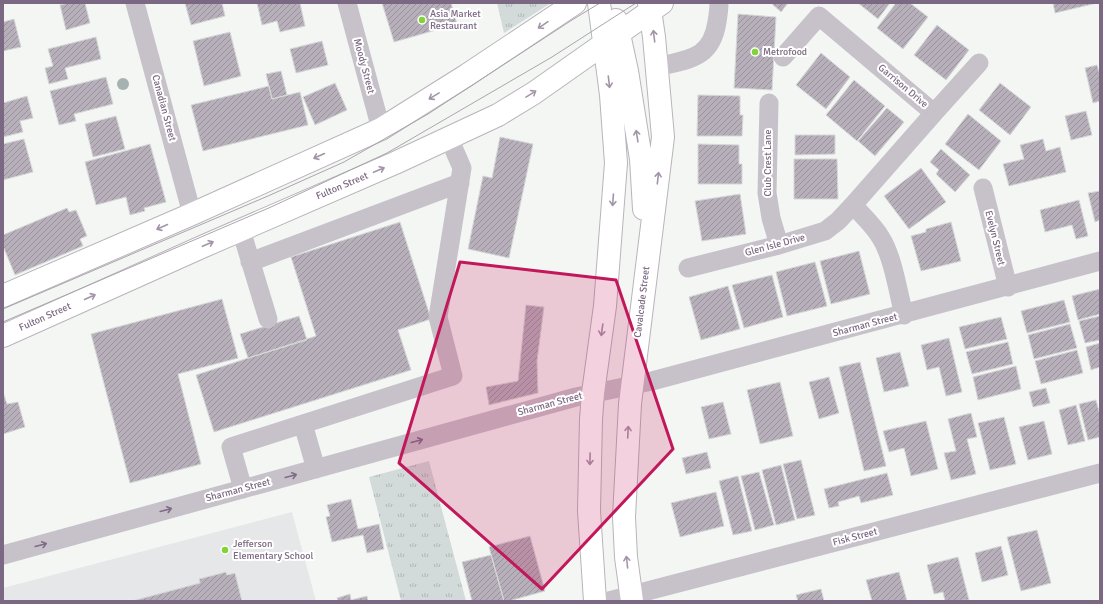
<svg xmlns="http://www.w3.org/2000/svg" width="1103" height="604" viewBox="0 0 1103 604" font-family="Signika,sans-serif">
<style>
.built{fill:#e6e7e8}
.grass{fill:url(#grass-tufts)}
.building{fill:url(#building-hatch);stroke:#d6d8d7}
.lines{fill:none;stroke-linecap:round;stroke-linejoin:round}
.major-casing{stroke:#b9b4bb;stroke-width:24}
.minor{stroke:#c7c2c9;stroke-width:19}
.major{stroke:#fff;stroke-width:22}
.tram{stroke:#aba4ad;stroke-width:1}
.tree{fill:#a6b1b1}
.oneway{stroke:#a395a8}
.oneway2{stroke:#7f6c86}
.marked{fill:#c2185b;fill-opacity:0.2;stroke:#c2185b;stroke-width:3;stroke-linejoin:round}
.poi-dot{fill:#81d337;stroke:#fff;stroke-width:1.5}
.labels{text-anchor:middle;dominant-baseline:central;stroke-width:4;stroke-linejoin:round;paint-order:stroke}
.poi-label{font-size:10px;fill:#7b6882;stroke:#fff;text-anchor:start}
.street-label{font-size:10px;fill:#7b6882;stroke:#fff}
</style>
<defs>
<pattern id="grass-tufts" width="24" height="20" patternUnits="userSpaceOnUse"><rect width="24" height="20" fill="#d3dbda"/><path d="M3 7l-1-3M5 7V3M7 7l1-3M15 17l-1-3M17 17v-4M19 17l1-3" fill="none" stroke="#b0b5b6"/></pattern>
<pattern id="building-hatch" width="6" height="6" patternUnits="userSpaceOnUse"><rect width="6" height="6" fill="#b7b0bb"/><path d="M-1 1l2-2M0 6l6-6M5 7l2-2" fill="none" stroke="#9a939d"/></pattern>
</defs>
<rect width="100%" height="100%" fill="#f4f6f4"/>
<path class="built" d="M292 512 316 601H3V588Z"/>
<path class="grass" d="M497 3H551L504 33Z
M429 461 466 601H401L369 477Z"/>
<path class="building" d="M69 3H85L90 23 66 30 60 5Z
M185 3H222L225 16 191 25Z
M257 3H300L305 26 280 32 277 21 262 25Z
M382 3H451L457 24 394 42Z
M771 3H788L781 12Z
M858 3H890L878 19Z
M896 3H910L928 17 903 49 877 28Z
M1053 3H1097L1055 13Z
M738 14 776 17 772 90 734 88Z
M14 19 21 47 3 51V22Z
M937 25 969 50 946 80 914 55Z
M230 32 241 76 204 86 193 41Z
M96 37 101 59 65 68 68 79 49 84 45 68 53 66 48 49Z
M322 41 328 65 296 73 290 49Z
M821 53 850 77 826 109 796 85Z
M1097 65 1100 75V101L1093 103 1085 68Z
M281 71 287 95 272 99 266 74Z
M106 77 113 104 74 114 76 121 59 125 50 91Z
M854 80 885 106 857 141 826 115Z
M335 83 347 110 315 125 303 97Z
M1000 83 1031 107 1010 135 979 110Z
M269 86 272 99 300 92 308 125 203 151 191 105Z
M698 95 740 96V115H743L742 136H697Z
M27 96 33 118 20 121 23 132 3 137V103Z
M887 108 904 122 875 156 858 141Z
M1086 111 1092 135 1071 140 1065 116Z
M968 114 1001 141 979 170 945 144Z
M116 116 125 149 93 157 85 124Z
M795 135H835V154L795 155Z
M500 137 533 144 509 258 468 249 483 176 492 178Z
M24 139 33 172 3 180V144Z
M1043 139 1046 151 1060 147 1066 172 1009 186 1003 164 1024 159 1020 145Z
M150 144 166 202 144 208 145 211 130 215 126 197 96 205 85 162Z
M698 144 739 145V164H742V184H698Z
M941 149 970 175 955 192 936 174 939 170 930 162Z
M794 159H837L838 199H794Z
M921 168 946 202 909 229 884 196Z
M1100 191V220L1095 222 1088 193Z
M740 194 746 234 702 241 695 201Z
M1079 200 1088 236 1076 239 1072 225 1045 232 1040 210Z
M67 208 69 212 76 210 87 236 80 239 83 246 15 275 3 246V235Z
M400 222 431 319 398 330 411 370 214 432 196 375 316 336 291 257Z
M951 222 961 261 921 271 911 236 926 232V229Z
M859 251 870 294 831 304 820 261Z
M815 262 827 306 787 316 776 272Z
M772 275 783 317 744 328 732 285Z
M728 286 740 329 701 340 689 297Z
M1100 289V314L1078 320 1072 296Z
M222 299 238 358 178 374 201 464 130 483 91 334Z
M1064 300 1070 322 1027 333 1021 311Z
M526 305 544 307 537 361 538 393 489 405 486 387 518 381Z
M299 316 307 340 248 358 240 334Z
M1100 316V340L1085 343 1079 321Z
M1001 317 1007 339 965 349 959 327Z
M1070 324 1077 348 1034 359 1028 335Z
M949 338 962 392 946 396 939 367 927 370 921 345Z
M1008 342 1013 364 972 374 966 352Z
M1100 343V367L1091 370 1086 347Z
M1077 350 1083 373 1041 384 1035 361Z
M900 352 909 386 884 392 876 358Z
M860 362 886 466 864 471 839 367Z
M1016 366 1021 389 978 400 973 377Z
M829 377 839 413 819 419 809 382Z
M780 382 793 436 760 444 747 390Z
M1046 388 1050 403 1033 407 1029 392Z
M3 392 7 404 18 402 25 427 3 434Z
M1096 400 1100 415V437L1088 440 1079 404Z
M723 402 731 434 709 439 701 407Z
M1076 405 1085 441 1068 445 1059 410Z
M971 413 977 437 967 439 976 474 951 480 944 453 956 451 948 419Z
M1004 417 1016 464 990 470 978 423Z
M926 421 938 469 911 476 904 448 889 452 883 431Z
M1044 421 1052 454 1028 460 1019 427Z
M707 452 711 468 686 474 682 458Z
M801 460 815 515 797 519 783 464Z
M781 465 795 520 776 525 762 470Z
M759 472 774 525 755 530 741 476Z
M887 473 893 495 861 503 859 496 838 502 839 506 829 508 824 489Z
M738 476 752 531 733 535 719 481Z
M716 492 724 526 680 537 671 503Z
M351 499 358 529 379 524 384 549 367 553 363 535 332 542 326 517 330 516 327 505Z
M1037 530 1051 583 1021 591 1007 537Z
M530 536 545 591 509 601H504L489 547Z
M1001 546 1008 575 982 582 975 553Z
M491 555 504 601H472L462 562Z
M958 557 969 600 945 601 943 592 934 594 927 565Z
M226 572 227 575 235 573 242 601H132L200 583 199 579Z
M899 572 907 601H872L866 580Z
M821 589 824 601H798L796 595Z
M350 594 351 600 367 596 368 601H338L337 598Z"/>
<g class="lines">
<defs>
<path id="major" d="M616 20 627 71 641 159 644 209
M3 296 192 214 381 129 467 75 575 3
M3 336 204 246 395 163 498 115 534 93 662 3
M595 601 589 511 591 419 593 393 605 306 616 163 611 95 599 3
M632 601 626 557 624 517 630 404 663 137 654 37 649 3"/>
</defs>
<use href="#major" class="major-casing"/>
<path class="minor" d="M135 3 192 214
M347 3 381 129
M657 67C688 59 711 60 717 22 718 16 719 9 719 3
M769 103 767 193 771 218 779 245
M934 113 979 63
M983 188 1008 287
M853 205C863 216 874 226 881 238 893 257 898 292 904 315
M241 230 268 319
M250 262 460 183
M688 268 779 245 825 231 838 221 853 205 934 113 819 16 783 57
M303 424 316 469
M243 489 231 447 453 376 438 317 462 168 449 138
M3 555 576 397 652 381 1100 261
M609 601 1100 473"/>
<use href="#major" class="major"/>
<path class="tram" d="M3 309 268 196 344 162 428 114 572 20 600 3
M3 322 271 207 387 153 552 57 636 3"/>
</g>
<circle class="tree" cx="123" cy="84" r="6"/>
<defs><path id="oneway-shaft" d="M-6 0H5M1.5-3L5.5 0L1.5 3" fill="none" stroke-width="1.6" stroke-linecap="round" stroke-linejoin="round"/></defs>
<g class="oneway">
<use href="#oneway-shaft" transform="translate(543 25) rotate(146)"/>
<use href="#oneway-shaft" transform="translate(654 36) rotate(-97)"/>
<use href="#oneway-shaft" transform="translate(609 82) rotate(83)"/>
<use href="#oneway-shaft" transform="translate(531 94) rotate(-32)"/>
<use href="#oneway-shaft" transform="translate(434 96) rotate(149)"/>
<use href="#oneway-shaft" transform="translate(637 136) rotate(-99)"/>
<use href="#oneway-shaft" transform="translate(319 156) rotate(156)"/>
<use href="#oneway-shaft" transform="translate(379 170) rotate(-23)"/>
<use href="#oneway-shaft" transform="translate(658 178) rotate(-83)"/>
<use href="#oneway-shaft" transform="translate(613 200) rotate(94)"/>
<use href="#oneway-shaft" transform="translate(162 227) rotate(156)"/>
<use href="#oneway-shaft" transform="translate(208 244) rotate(-23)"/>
<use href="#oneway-shaft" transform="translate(90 297) rotate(-24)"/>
<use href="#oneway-shaft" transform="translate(602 330) rotate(98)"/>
<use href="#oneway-shaft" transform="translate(628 432) rotate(-87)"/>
<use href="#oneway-shaft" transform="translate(590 459) rotate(91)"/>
<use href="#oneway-shaft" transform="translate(627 562) rotate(-96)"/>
</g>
<g class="oneway2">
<use href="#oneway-shaft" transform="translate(417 441) rotate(-15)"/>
<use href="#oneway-shaft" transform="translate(291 476) rotate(-15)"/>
<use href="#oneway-shaft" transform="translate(166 510) rotate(-15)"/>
<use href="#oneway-shaft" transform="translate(41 545) rotate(-15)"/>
</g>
<path class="marked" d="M460 262 616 280 673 449 542 589 399 463Z"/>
<g class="poi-dot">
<circle cx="422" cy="20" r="4"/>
<circle cx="755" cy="52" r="4"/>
<circle cx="225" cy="550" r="4"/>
</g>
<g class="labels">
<g class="poi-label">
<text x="430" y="14">Asia Market<tspan x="430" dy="12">Restaurant</tspan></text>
<text x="763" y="52">Metrofood</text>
<text x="233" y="544">Jefferson<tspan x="233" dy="12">Elementary School</tspan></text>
</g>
<g class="street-label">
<text transform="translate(364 66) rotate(75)">Moody Street</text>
<text transform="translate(903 86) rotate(40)">Garrison Drive</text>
<text transform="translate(164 108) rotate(75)">Canadian Street</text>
<text transform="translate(768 163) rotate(-90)">Club Crest Lane</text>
<text transform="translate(342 186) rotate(-23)">Fulton Street</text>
<text transform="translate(995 238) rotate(76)">Evelyn Street</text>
<text transform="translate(775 245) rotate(-15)">Glen Isle Drive</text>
<text transform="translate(642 302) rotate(-83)">Cavalcade Street</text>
<text transform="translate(45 317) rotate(-24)">Fulton Street</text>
<text transform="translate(865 325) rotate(-15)">Sharman Street</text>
<text transform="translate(550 404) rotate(-15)">Sharman Street</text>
<text transform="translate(238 490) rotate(-15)">Sharman Street</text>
<text transform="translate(855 537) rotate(-15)">Fisk Street</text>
</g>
</g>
<rect width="1103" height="604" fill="none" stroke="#7b6882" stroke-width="8"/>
</svg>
